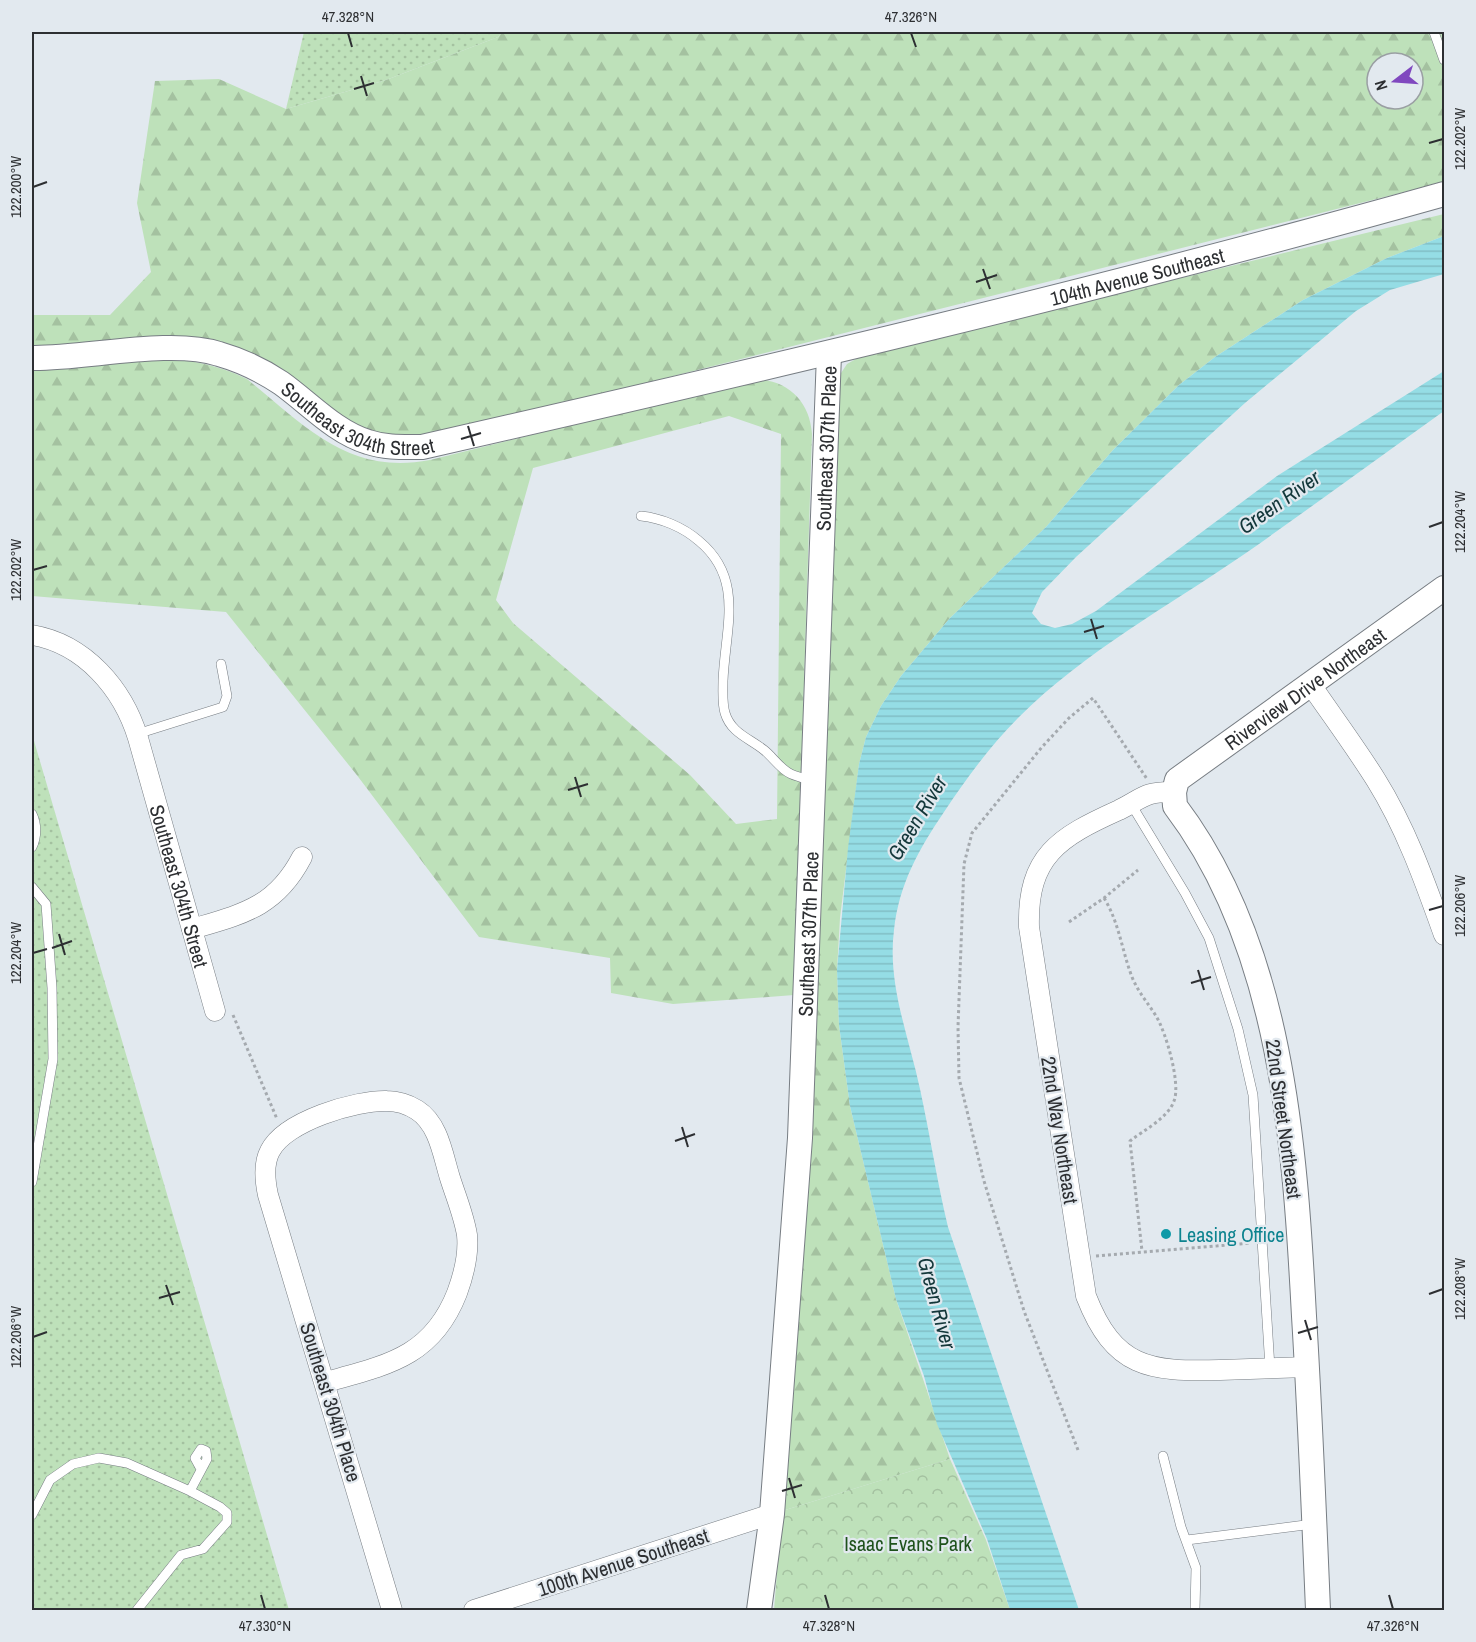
<svg xmlns="http://www.w3.org/2000/svg" width="1476" height="1642" viewBox="0 0 1476 1642" font-family="'Archivo Narrow',sans-serif">
<style>
.grass{fill:url(#grass-dots)}
.forest{fill:url(#forest-firs);fill-rule:evenodd}
.park{fill:url(#park-crowns)}
.water{fill:url(#water-rules)}
.lines{fill:none;stroke-linecap:round;stroke-linejoin:round}
.service-casing{stroke:#777d83;stroke-width:10}
.minor-casing{stroke:#777d83;stroke-width:21}
.tertiary-casing{stroke:#777d83;stroke-width:26}
.path{stroke:#a5aaaf;stroke-width:3;stroke-dasharray:3 3;stroke-linecap:butt}
.service{stroke:#fff;stroke-width:9}
.minor{stroke:#fff;stroke-width:20}
.tertiary{stroke:#fff;stroke-width:24}
.ticks{fill:none;stroke:#2d2f32;stroke-width:2}
.culture-dot{fill:#0f9aa8;stroke:#e2e9ef;stroke-width:2}
.labels{text-anchor:middle;dominant-baseline:central;stroke-width:4.5;stroke-linejoin:round;paint-order:stroke}
.street-label{font-size:20px;fill:#2d2f32;stroke:#e2e9ef}
.culture-label{font-size:20px;fill:#0d838f;stroke:#e2e9ef;text-anchor:start}
.park-label{font-size:20px;fill:#1e521b;stroke:#e2e9ef}
.water-label{font-size:21px;font-style:italic;fill:#13373a;stroke:#e2e9ef}
.neatline{fill:none;stroke:#2d2f32;stroke-width:2}
.ticks-label{font-size:15px;text-anchor:middle;fill:#2d2f32}
</style>
<defs>
<pattern id="grass-dots" width="8" height="8" patternUnits="userSpaceOnUse" patternTransform="scale(1.5)"><rect width="8" height="8" fill="#bee1ba"/><path d="M2 2h.1M6 6h.1" fill="none" stroke="#a4c1a0" stroke-width="1.8" stroke-linecap="round"/></pattern>
<pattern id="forest-firs" width="22" height="20" patternUnits="userSpaceOnUse" patternTransform="scale(1.5)"><rect width="22" height="20" fill="#bee1ba"/><path d="M5 1l3.5 6h-7zM16 11l3.5 6h-7z" fill="#a4c1a0"/></pattern>
<pattern id="park-crowns" width="20" height="18" patternUnits="userSpaceOnUse" patternTransform="scale(1.5)"><rect width="20" height="18" fill="#bee1ba"/><path d="M2 6a3 3 0 1 1 6 0M12 15a3 3 0 1 1 6 0" fill="none" stroke="#a4c1a0"/></pattern>
<pattern id="water-rules" width="6" height="5" patternUnits="userSpaceOnUse" patternTransform="scale(1.5)"><rect width="6" height="5" fill="#95dde5"/><path d="M0 2.5h6" fill="none" stroke="#81bec5"/></pattern>
</defs>
<rect width="100%" height="100%" fill="#e2e9ef"/>
<path class="grass" d="M304 32H502L498 37 386 80 286 109Z
M32 734 289 1610H32Z"/>
<path class="forest" d="M502 32H1444V182L415 441 386 438 157 337 32 347V315H110L151 272 137 203 155 81 219 79 286 109 386 80 498 37ZM1377 63H1413V99H1377Z
M1444 214V236L1387 258 1303 300 1215 357 1179 385 1113 450 1046 527 950 618 901 676 881 706 866 737 859 764 840 918 837 970 839 1025 850 1106 896 1299 950 1459 782 1511 839 376 847 364 861 356Z
M150 356C185 360 215 363 247 379 305 426 349 476 430 460L757 379C789 381 810 402 812 434L794 995 673 1004 611 993 610 958 479 937 356 774 226 612 32 596V365ZM729 416 781 434 777 819 736 824 690 775 513 623 496 600 533 468Z"/>
<path class="park" d="M950 1459 986 1540 1010 1610H774L782 1511Z"/>
<path class="water" d="M1444 236V274L1390 290 1356 311 1245 403 1076 557 1042 592 1032 613 1041 624 1055 628 1072 624 1096 611 1277 476 1444 371V411C1378 458 1313 506 1246 553 1169 606 1085 651 1018 718 990 746 966 779 944 812 919 849 899 884 894 930 887 984 909 1037 920 1089 930 1135 937 1181 948 1227L1079 1610H1010L987 1539 937 1424 924 1376 896 1299 850 1106 839 1025 837 970 848 848 859 764 866 737 881 706 901 676 950 618 1046 527 1113 450 1179 385 1215 357 1303 300 1387 258Z"/>
<g class="lines">
<defs>
<path id="service" d="M1434 32 1444 60
M641 516C661 518 683 527 699 541 745 579 725 629 723 681 723 692 722 703 725 713 731 733 749 738 764 750 773 757 780 769 791 774 798 777 806 779 813 781
M137 734 223 707 227 696 221 664
M1131 804 1185 893 1209 938 1238 1029 1253 1095 1270 1368
M32 814C37 824 37 837 32 847
M32 887 46 904 52 988 53 1059 32 1182
M1163 1456 1181 1527 1196 1568 1195 1610
M32 1515 50 1480 73 1464 99 1458 127 1463 190 1491
M1187 1540 1313 1524
M137 1610 181 1555 203 1549 227 1522V1513L220 1507 190 1491 207 1459 206 1451 201 1449 195 1458 201 1469"/>
<g id="minor">
<path id="s1" d="M32 635C85 644 123 689 138 738L215 1011"/>
<path d="M1311 685C1333 717 1356 748 1376 780 1406 828 1425 882 1444 935"/>
<path d="M1174 792C1145 791 1143 798 1119 810 1059 837 1027 856 1029 927L1086 1296C1114 1368 1149 1372 1220 1370 1249 1369 1278 1368 1307 1367"/>
<path d="M192 929C243 914 276 907 302 857"/>
<path d="M326 1382C387 1365 432 1357 457 1293 464 1274 469 1255 467 1235 464 1216 456 1197 450 1178 443 1156 439 1124 417 1110 409 1105 398 1101 387 1101 356 1100 285 1121 270 1151 263 1164 265 1181 268 1195L392 1610"/>
<path d="M474 1610 772 1514"/>
</g>
<g id="tertiary">
<path id="s2" d="M32 358C85 359 170 338 219 354 240 360 263 371 281 383 309 403 335 432 368 442 386 448 403 447 422 447 765 369 1106 289 1444 194"/>
<path id="s3" d="M759 1610 772 1514 800 1138 829 354"/>
<path id="s4" d="M1318 1610C1314 1512 1310 1414 1304 1316 1295 1145 1282 947 1175 806L1174 792 1177 780 1444 588"/>
</g>
</defs>
<use href="#service" class="service-casing"/>
<use href="#minor" class="minor-casing"/>
<use href="#tertiary" class="tertiary-casing"/>
<path class="path" d="M1104 898C1119 922 1122 951 1132 977 1138 992 1148 1003 1156 1016 1166 1032 1181 1084 1174 1101 1168 1118 1144 1130 1130 1141L1142 1251
M1069 922 1104 898 1138 870
M233 1015 277 1119
M1096 1256 1251 1243
M1078 1450 1024 1311 984 1181 959 1078 958 1027 964 864 972 833 1042 747 1069 718 1093 698 1147 779"/>
<use href="#service" class="service"/>
<use href="#minor" class="minor"/>
<use href="#tertiary" class="tertiary"/>
</g>
<path class="ticks" d="M348 33 352 47M911 33 916 47M361 76 367 96M354 89 374 83M1429 143 1443 139M33 187 47 182M983 269 990 289M976 282 997 275M468 426 474 446M461 439 481 433M1429 527 1443 522M33 570 47 566M1091 619 1097 639M1084 632 1104 626M575 777 581 797M568 790 588 784M1429 910 1443 906M59 934 65 955M52 948 72 941M33 953 47 949M1198 970 1204 990M1191 983 1211 977M682 1127 688 1147M675 1141 695 1134M166 1285 173 1305M1429 1294 1443 1289M159 1298 180 1292M1305 1320 1311 1340M1298 1333 1318 1327M33 1337 47 1332M789 1478 795 1498M782 1491 802 1485M261 1595 265 1609M825 1595 829 1609M1389 1595 1393 1609"/>
<circle class="culture-dot" cx="1166" cy="1234" r="6"/>
<g class="labels">
<g class="street-label">
<text stroke="none"><textPath href="#s2" startOffset="1152">104th Avenue Southeast</textPath></text>
<text stroke="none"><textPath href="#s2" startOffset="345">Southeast 304th Street</textPath></text>
<text stroke="none"><textPath href="#s3" startOffset="1164">Southeast 307th Place</textPath></text>
<text stroke="none"><textPath href="#s4" startOffset="1012">Riverview Drive Northeast</textPath></text>
<text stroke="none"><textPath href="#s1" startOffset="309">Southeast 304th Street</textPath></text>
<text stroke="none"><textPath href="#s3" startOffset="678">Southeast 307th Place</textPath></text>
<text transform="translate(1284 1119) rotate(82)">22nd Street Northeast</text>
<text transform="translate(1060 1130) rotate(81)">22nd Way Northeast</text>
<text transform="translate(331 1402) rotate(73)">Southeast 304th Place</text>
<text transform="translate(623 1562) rotate(-18)">100th Avenue Southeast</text>
</g>
<g class="culture-label">
<text x="1178" y="1234">Leasing Office</text>
</g>
<g class="park-label">
<text x="908" y="1543">Isaac Evans Park</text>
</g>
<g class="water-label">
<text transform="translate(1279 502) rotate(-35)">Green River</text>
<text transform="translate(917 818) rotate(-59)">Green River</text>
<text transform="translate(937 1303) rotate(75)">Green River</text>
</g>
</g>
<rect width="1476" height="1642" fill="none" stroke="#e2e9ef" stroke-width="66"/>
<g transform="translate(1395 81) rotate(253)"><circle r="28" fill="#e2e9ef" stroke="#9a9fa3" stroke-width="1.5"/>
<path d="M0-4.5L10 22L0 15L-10 22Z" fill="#8048bf"/>
<text y="-9" font-size="16" font-weight="bold" text-anchor="middle" fill="#2d2f32">N</text>
</g>
<rect x="33" y="33" width="1410" height="1576" class="neatline"/>
<g class="ticks-label">
<text x="348" y="22">47.328°N</text>
<text x="911" y="22">47.326°N</text>
<text transform="translate(1460 139) rotate(-90)" y="5">122.202°W</text>
<text transform="translate(16 187) rotate(-90)" y="5">122.200°W</text>
<text transform="translate(1460 522) rotate(-90)" y="5">122.204°W</text>
<text transform="translate(16 570) rotate(-90)" y="5">122.202°W</text>
<text transform="translate(1460 906) rotate(-90)" y="5">122.206°W</text>
<text transform="translate(16 953) rotate(-90)" y="5">122.204°W</text>
<text transform="translate(1460 1289) rotate(-90)" y="5">122.208°W</text>
<text transform="translate(16 1337) rotate(-90)" y="5">122.206°W</text>
<text x="265" y="1631">47.330°N</text>
<text x="829" y="1631">47.328°N</text>
<text x="1393" y="1631">47.326°N</text>
</g>
</svg>
